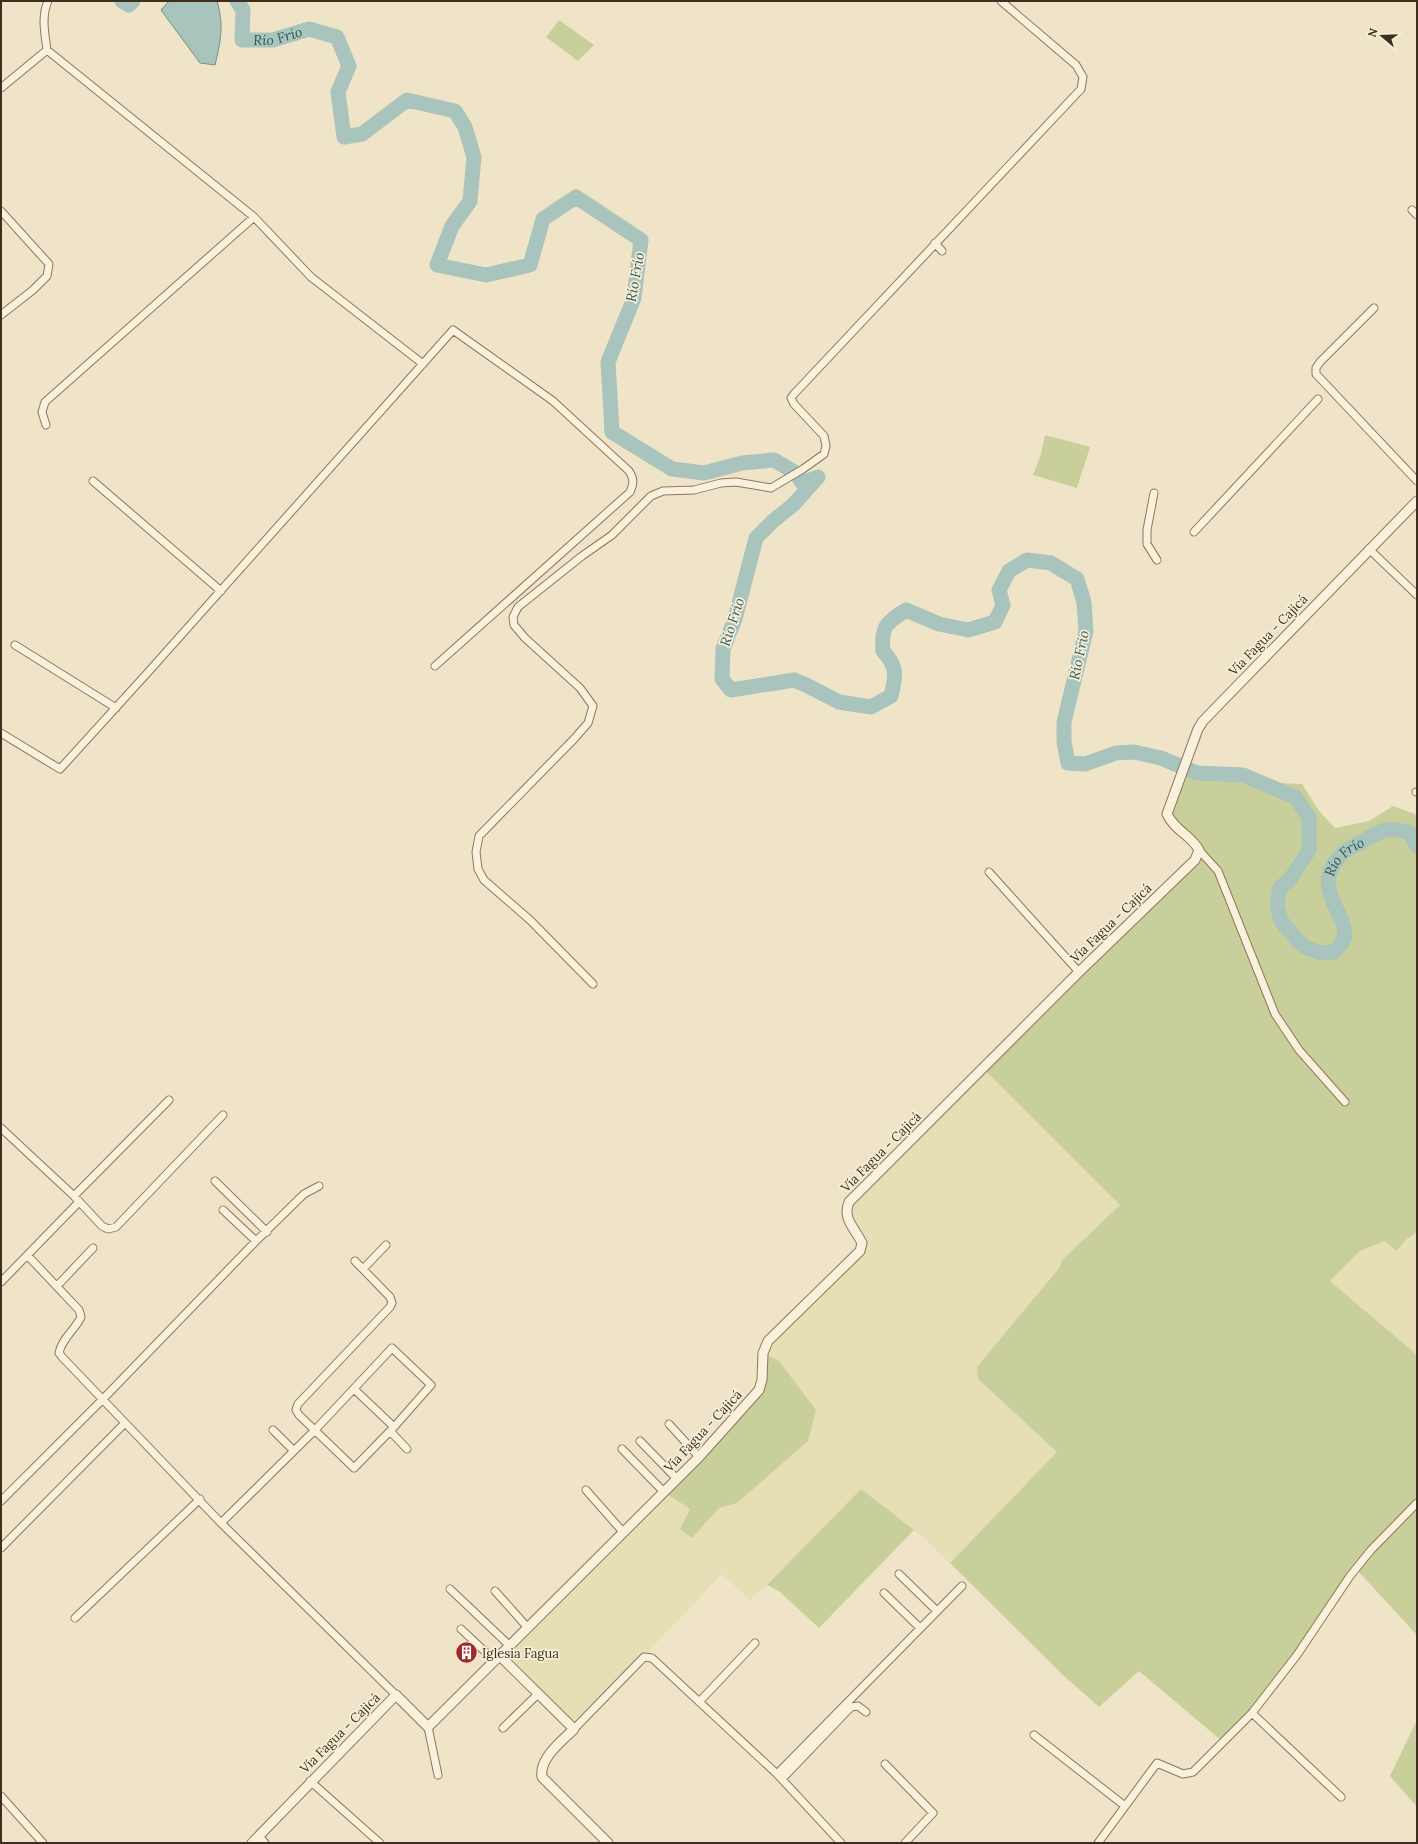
<svg xmlns="http://www.w3.org/2000/svg" width="1418" height="1844" viewBox="0 0 1418 1844" font-family="Lora,serif">
<style>
.farmland{fill:#e6deb5}
.green{fill:#c9cf9b}
.water{fill:#a9c4bc;stroke:#6f938a}
.lines{fill:none;stroke-linecap:round;stroke-linejoin:round}
.river{stroke:#a9c4bc;stroke-width:15}
.minor-casing{stroke:#8d765c;stroke-width:9}
.tertiary-casing{stroke:#8d765c;stroke-width:11}
.minor{stroke:#faf1dc;stroke-width:7}
.tertiary{stroke:#faf1dc;stroke-width:9}
.labels{text-anchor:middle;dominant-baseline:central;stroke-width:3.5;stroke-linejoin:round;paint-order:stroke}
.street-label{font-size:13px;fill:#3d2e20;stroke:#f7eed8}
.poi-label{font-size:13px;fill:#3d2e20;stroke:#f7eed8;text-anchor:start}
.water-label{font-size:14px;font-style:italic;fill:#2f5d5a;stroke:#f7eed8}
</style>
<rect width="100%" height="100%" fill="#f0e4c8"/>
<path class="farmland" d="M983 1068 1120 1205 1062 1260 1060 1267 978 1379 1058 1452 950 1563 923 1537 861 1490 767 1585 750 1600 722 1574 574 1729 500 1656 664 1492 691 1509 692 1538 719 1508 737 1503 763 1353 862 1243 846 1211Z
M1417 1232V1355L1330 1281 1360 1251 1385 1241 1396 1250Z"/>
<path class="green" d="M559 20 594 45 578 61 546 37Z
M1045 435 1090 447 1077 488 1033 475 1041 454Z
M1189 769C1207 778 1224 772 1242 775 1251 776 1260 782 1269 786L1277 783 1302 784 1319 811 1335 828 1369 821 1393 806 1415 814 1417 817V1232L1406 1240 1396 1251 1385 1241 1360 1251 1330 1281 1417 1355V1635L1356 1569 1297 1655 1223 1742 1139 1671 1099 1707 1063 1675 950 1563 1057 1452 978 1379 977 1367 1060 1267 1062 1260 1120 1205 983 1068 1199 850 1170 821 1181 779 1185 780Z
M763 1353 779 1361 816 1410 808 1441 737 1503 719 1508 692 1538 680 1529 690 1509 664 1492 759 1390Z
M861 1489 914 1530 819 1628 780 1592 767 1585Z
M1417 1720V1807L1390 1776Z"/>
<path class="water" d="M169 1H217C224 24 221 41 215 65L200 63 161 10Z"/>
<g class="lines">
<g class="river">
<path d="M122 1 129 5 133 1"/>
<path id="s1" d="M237 1 243 10 242 40H273L309 29 337 37 349 66 338 92 344 137 362 134 407 100 455 111 465 127 474 157 470 201 452 226 437 265 486 275 530 265 543 219 576 197 641 240 634 298 608 362 612 432 672 469 704 473 742 463 774 460 796 473 802 483 818 477 793 505 773 521 756 538 735 619 723 649 722 679 731 690 794 680 806 685 839 702 871 707 891 696C896 676 898 667 883 651 881 626 886 623 906 610L939 624 968 630 995 622 1003 605 999 590 1009 571 1027 560 1051 563 1077 579 1084 602 1086 631 1064 722V742L1068 763 1085 764 1116 753 1134 752 1161 758 1197 773 1243 775 1295 797 1309 817V850L1291 878 1280 888 1277 905 1281 921 1299 942 1307 948 1321 953 1334 952C1336 949 1340 946 1342 943 1357 919 1304 890 1343 853 1348 848 1356 845 1362 842 1381 830 1388 826 1410 833L1417 846"/>
</g>
<defs>
<path id="minor" d="M48 1C41 17 45 34 47 50L254 217
M1 88 47 50
M1412 210 1417 215
M1 211 49 264 47 276 33 290 1 315
M935 243 942 251
M1374 308 1320 362 1316 368V374L1417 481
M46 425 42 412 45 402 254 217 311 277 423 364
M93 481 221 591
M1154 493 1147 530V544L1157 560
M1194 532 1318 399
M1369 549 1417 595
M15 645 116 708
M1 733 60 769 150 670 453 330 553 401 629 471C634 479 634 483 630 492L435 666
M1416 792H1417
M1199 850 1218 871 1275 1014 1299 1050 1345 1102
M989 872 1079 972
M593 984 530 920 484 880 478 869 476 852 479 836 574 739 588 723 593 706 580 688 525 638 514 625 513 617 518 607 582 556 612 535 651 496 663 491 694 490 721 483 736 482 771 488 803 469 824 454 826 446 824 436 794 404 791 398 794 394 1081 89 1083 77 1076 65 1001 1
M1 1128 74 1196 102 1226 108 1229 116 1227 223 1115
M215 1181 267 1232
M74 1196 169 1100
M223 1210 256 1241
M28 1256 79 1310 81 1317C75 1330 62 1338 59 1353L63 1358 221 1523 396 1695
M363 1269 386 1245
M1 1282 79 1202
M57 1286 93 1248
M354 1389 394 1427
M669 1424 699 1457
M273 1430 293 1450
M390 1431 407 1449
M640 1441 677 1479
M622 1449 664 1492
M586 1490 623 1532
M1 1501 103 1399 256 1241 304 1194 319 1186
M221 1523 315 1430 392 1348 431 1385 394 1427 354 1468 299 1415 296 1410 298 1404 390 1307 392 1303 390 1297 355 1261
M1 1548 125 1423
M899 1574 937 1611
M450 1589 510 1646
M495 1591 528 1628
M884 1593 920 1628
M75 1618 200 1499
M461 1629 495 1661
M699 1702 755 1643
M1252 1713 1341 1797
M428 1727 438 1775
M503 1728 538 1694
M574 1729 644 1657 652 1658 777 1774 841 1843
M1034 1735 1125 1806
M885 1764 933 1813 905 1843
M777 1774 962 1586
M782 1779 851 1707 858 1706 866 1712
M310 1781 380 1843
M1 1796 43 1843
M259 1836 265 1843
M1098 1843 1157 1763 1183 1774 1193 1772 1252 1713 1297 1655 1350 1576 1371 1550 1417 1503"/>
<path id="tertiary" d="M500 1656 574 1729C562 1741 539 1758 542 1777L608 1843
M252 1843 396 1695 428 1727 699 1457 759 1390 762 1380 763 1353 768 1341 860 1251 862 1243C855 1228 842 1219 849 1202L1079 972 1195 860 1199 850C1192 836 1174 830 1167 814L1198 729 1203 721 1417 501"/>
</defs>
<use href="#minor" class="minor-casing"/>
<use href="#tertiary" class="tertiary-casing"/>
<use href="#minor" class="minor"/>
<use href="#tertiary" class="tertiary"/>
</g>
<defs>
<symbol id="building-disc" viewBox="-11 -11 22 22"><circle r="9.5" fill="#9e2a2b" stroke="#f7eed8"/><path d="M-4-6H4V6H1V3H-1V6H-4ZM-2.5-4.3h1.7v1.8h-1.7ZM.8-4.3h1.7v1.8H.8ZM-2.5-1h1.7V.8h-1.7ZM.8-1h1.7V.8H.8Z" fill="#fff"/></symbol>
</defs>
<g fill-rule="evenodd">
<use href="#building-disc" x="454" y="1640" width="25" height="25"/>
</g>
<g class="labels">
<g class="street-label">
<text transform="translate(1268 635) rotate(-46)">Vía Fagua - Cajicá</text>
<text transform="translate(1111 923) rotate(-44)">Vía Fagua - Cajicá</text>
<text transform="translate(881 1152) rotate(-45)">Vía Fagua - Cajicá</text>
<text transform="translate(703 1431) rotate(-47)">Vía Fagua - Cajicá</text>
<text transform="translate(340 1733) rotate(-45)">Vía Fagua - Cajicá</text>
</g>
<g class="poi-label">
<text x="482" y="1653">Iglesia Fagua</text>
</g>
<g class="water-label">
<text stroke="none"><textPath href="#s1" startOffset="77">Río Frío</textPath></text>
<text transform="translate(635 277) rotate(-80)">Río Frío</text>
<text transform="translate(732 622) rotate(-72)">Río Frío</text>
<text transform="translate(1079 655) rotate(-78)">Río Frío</text>
<text stroke="none"><textPath href="#s1" startOffset="2701">Río Frío</textPath></text>
</g>
</g>
<rect width="1418" height="1844" fill="none" stroke="#3d2e20" stroke-width="4"/>
<g transform="translate(1382 36) rotate(289)" stroke="#f7eed8" stroke-width="3" paint-order="stroke">
<path d="M0-3L7 15L0 10L-7 15Z" fill="#3d2e20"/>
<text y="-6" font-size="11" font-weight="bold" text-anchor="middle" fill="#3d2e20">N</text>
</g>
</svg>
